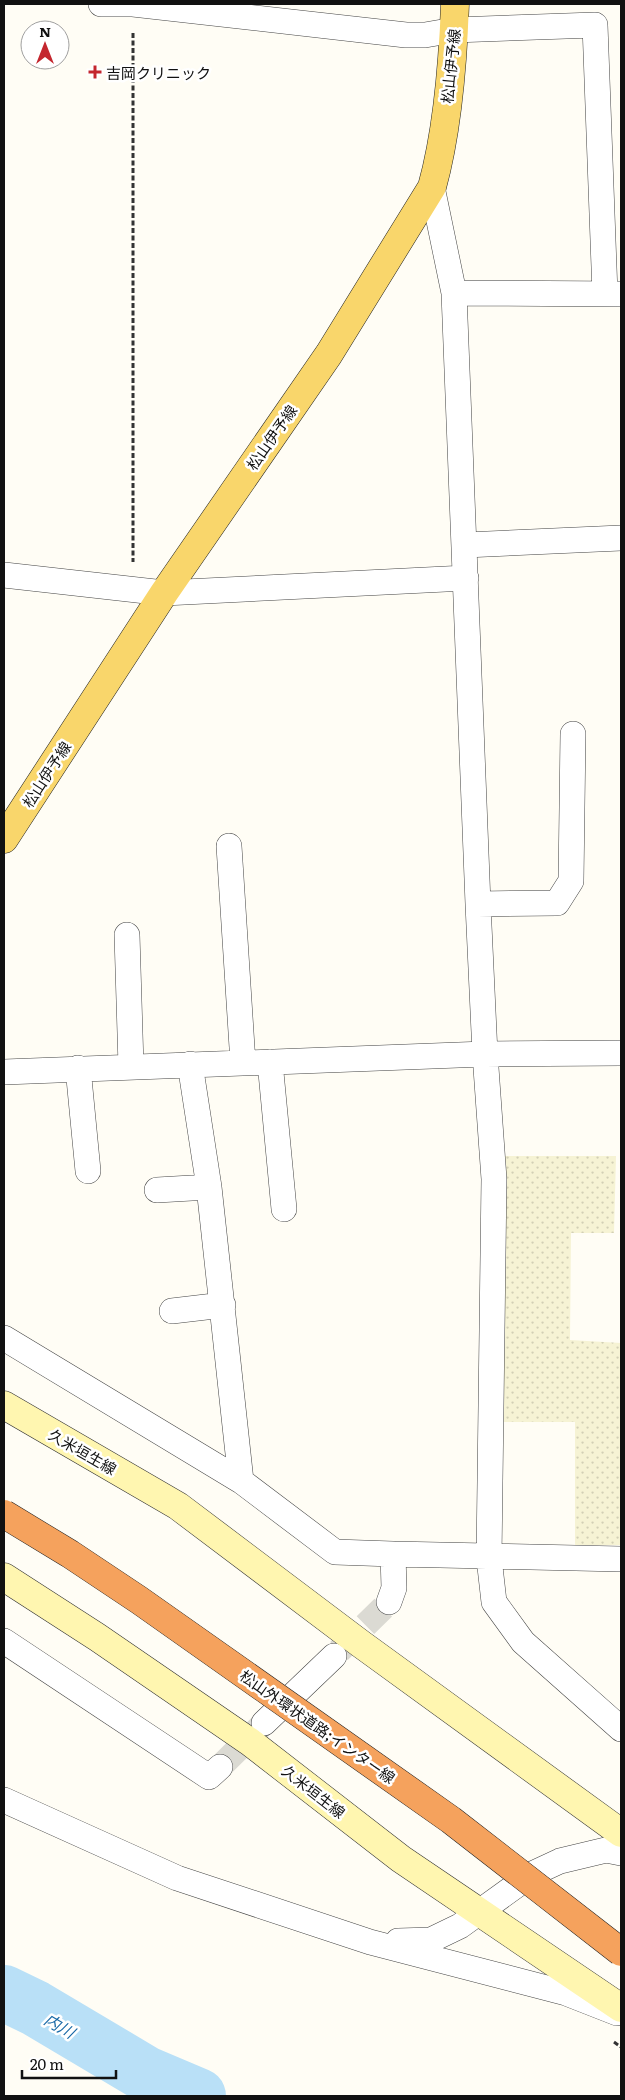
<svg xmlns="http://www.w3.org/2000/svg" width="625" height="2100" viewBox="0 0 625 2100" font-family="Literata,'Noto Sans JP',serif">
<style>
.farmland{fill:url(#farmland-dots)}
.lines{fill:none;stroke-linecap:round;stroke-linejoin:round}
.river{stroke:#b9e0f7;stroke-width:56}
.street-tunnel{stroke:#dbdad3;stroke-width:25;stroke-dasharray:25 12;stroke-linecap:butt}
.street-casing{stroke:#444;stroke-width:26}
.secondary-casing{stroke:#333;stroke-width:29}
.primary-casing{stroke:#222;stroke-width:29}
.path{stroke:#333;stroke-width:3;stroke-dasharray:5 2.5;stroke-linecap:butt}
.street{stroke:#fff;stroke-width:25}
.secondary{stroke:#fff6b0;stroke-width:28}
.primary{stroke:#f9d66b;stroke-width:28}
.highway-bridge-casing{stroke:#222;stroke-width:29;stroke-linecap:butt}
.highway-bridge{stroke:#f5a25d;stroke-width:28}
.poi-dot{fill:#c4262e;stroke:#fff;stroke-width:2}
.labels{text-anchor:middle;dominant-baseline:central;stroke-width:5;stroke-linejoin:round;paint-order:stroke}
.street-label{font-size:15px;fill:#111;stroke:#fff}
.poi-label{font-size:15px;fill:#111;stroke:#fff;text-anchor:start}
.water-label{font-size:16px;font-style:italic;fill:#1768a6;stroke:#fff}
</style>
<defs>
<pattern id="farmland-dots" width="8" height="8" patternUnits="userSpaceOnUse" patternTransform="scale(1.25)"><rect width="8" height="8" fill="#f6f3d4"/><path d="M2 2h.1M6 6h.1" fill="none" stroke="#d2cfb5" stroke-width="1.8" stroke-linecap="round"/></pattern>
</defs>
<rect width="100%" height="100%" fill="#fffdf5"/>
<path class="farmland" d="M504 1156H616L614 1233H571L570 1340 621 1343V1545H575V1422H502Z"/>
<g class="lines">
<path class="river" d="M4 1993 35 2008 146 2074 198 2096"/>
<path class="street-tunnel" d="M339 1651 389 1602
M220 1767 261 1726"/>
<defs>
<path id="street" d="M101 4H133L406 35H425L454 30 595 25 605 294
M432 187 454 293 478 904 485 1054 494 1179 489 1558 494 1602 523 1642 621 1729
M454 293 621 294
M465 545 621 538
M4 575 164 593 466 578
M229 846 243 1063
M478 904 557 903 571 881 573 734
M127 935 131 1066
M270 1062 284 1209
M190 1064 209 1187 241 1481 335 1552 393 1554
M78 1068 88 1171
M4 1072 485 1054 621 1053
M157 1190 209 1187
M172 1311 223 1305
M4 1338 241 1481
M389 1602 394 1588 393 1554 621 1559
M4 1641 209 1777 220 1767
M264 1723 334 1656
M4 1800 177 1878 370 1942 566 1993 617 2013
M398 1941 431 1940 460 1926 532 1874 560 1861 606 1850 621 1853"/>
<path id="secondary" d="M4 1405 178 1506 361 1644 621 1833
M4 1577 97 1637 250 1742 401 1859 621 2008"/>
<path id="primary" d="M4 839 164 593 329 354 432 187C447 133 453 60 455 4"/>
</defs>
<use href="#street" class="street-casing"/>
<use href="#secondary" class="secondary-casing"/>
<use href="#primary" class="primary-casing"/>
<path class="path" d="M133 33V562
M614 2042 621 2047"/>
<use href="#street" class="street"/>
<use href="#secondary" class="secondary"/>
<use href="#primary" class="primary"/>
<defs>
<path id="highway-bridge" d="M4 1514 70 1554 139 1600 451 1820 621 1952"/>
</defs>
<use href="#highway-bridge" class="highway-bridge-casing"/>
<use href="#highway-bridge" class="highway-bridge"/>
</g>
<path class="poi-dot" d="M92.5 64.5h5v5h5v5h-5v5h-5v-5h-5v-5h5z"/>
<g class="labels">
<g class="street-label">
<text transform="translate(450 66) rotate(-84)">松山伊予線</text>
<text transform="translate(271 437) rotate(-55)">松山伊予線</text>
<text transform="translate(46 774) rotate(-57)">松山伊予線</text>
<text transform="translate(83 1451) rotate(30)">久米垣生線</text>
<text transform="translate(318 1726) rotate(35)">松山外環状道路;インター線</text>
<text transform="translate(314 1791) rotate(38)">久米垣生線</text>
</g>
<g class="poi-label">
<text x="106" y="72">吉岡クリニック</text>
</g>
<g class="water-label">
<text transform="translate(60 2025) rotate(30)">内川</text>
</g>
</g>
<rect width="625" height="2100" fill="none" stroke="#111111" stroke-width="10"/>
<g transform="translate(45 45)"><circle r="24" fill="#ffffff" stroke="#a0a0a0"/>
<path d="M0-4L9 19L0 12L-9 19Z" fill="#c4262e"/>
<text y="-8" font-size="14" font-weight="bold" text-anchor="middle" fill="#111111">N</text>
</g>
<path d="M22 2070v8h94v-8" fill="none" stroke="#111111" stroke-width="2.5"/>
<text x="30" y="2070" font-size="15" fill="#111111" stroke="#ffffff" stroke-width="4" paint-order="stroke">20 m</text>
</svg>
